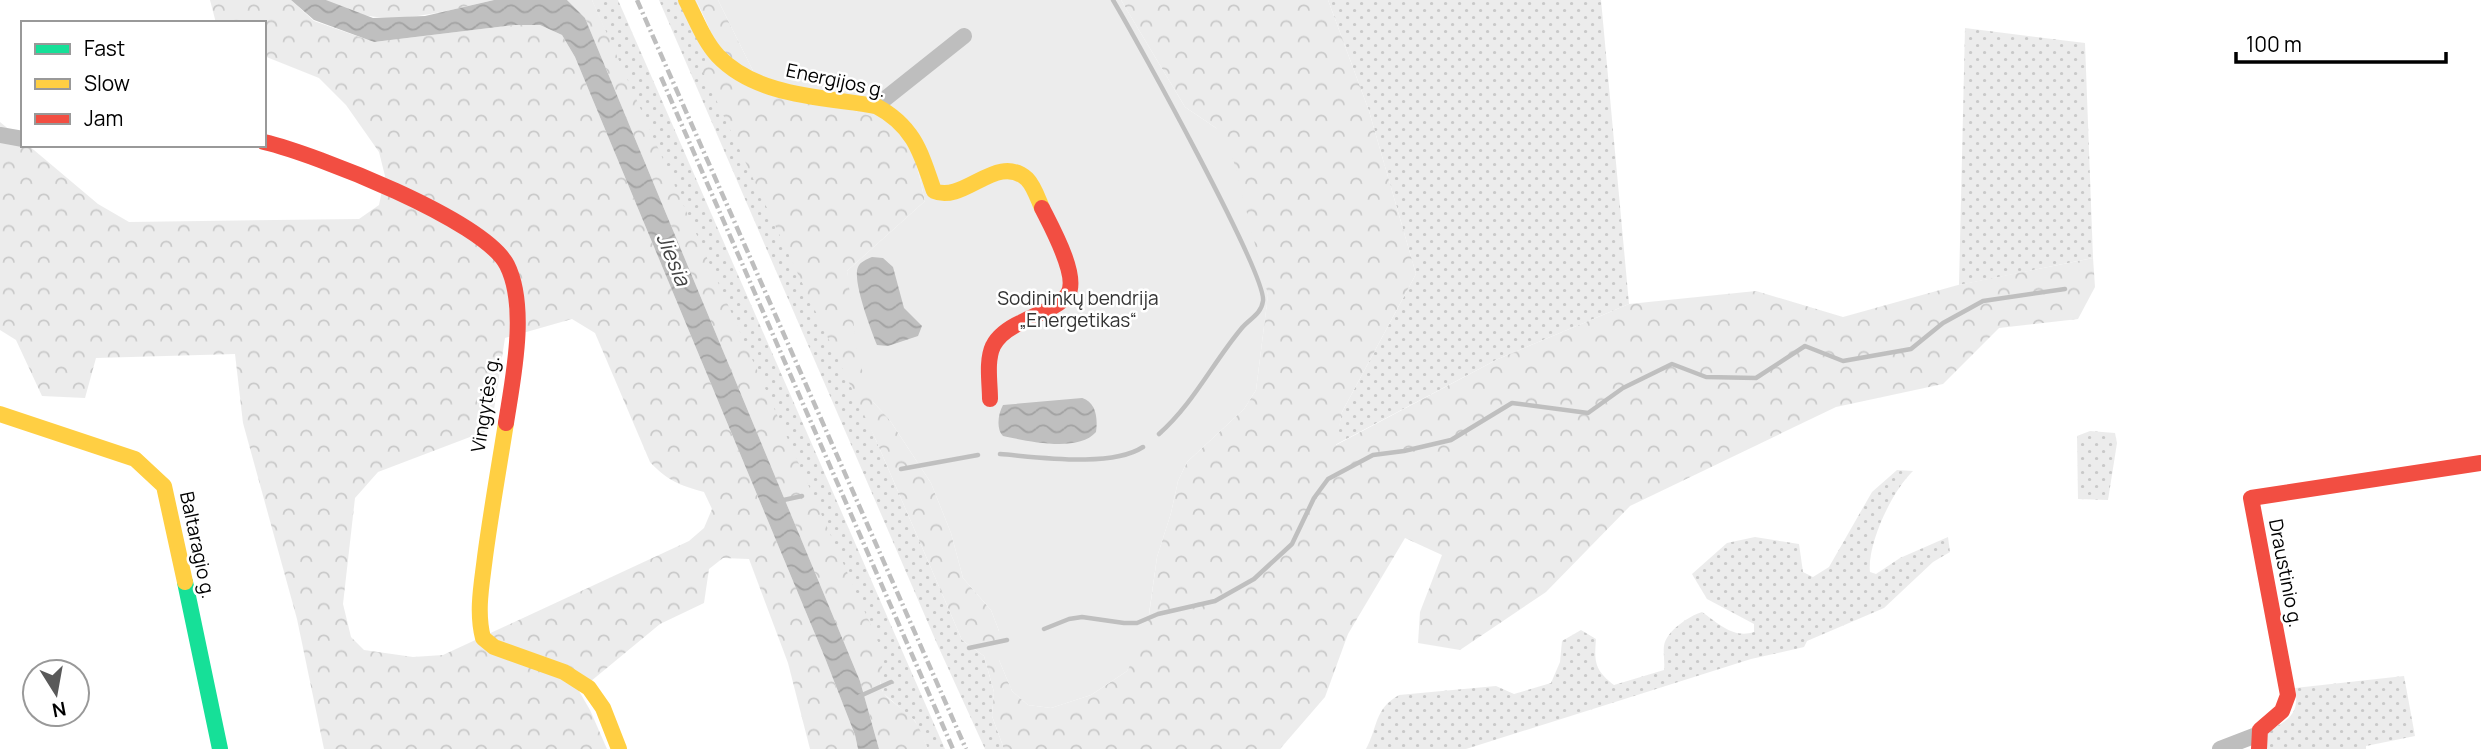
<svg xmlns="http://www.w3.org/2000/svg" width="2481" height="749" viewBox="0 0 2481 749" font-family="Manrope,sans-serif">
<style>
.grass{fill:url(#grass-dots)}
.forest{fill:url(#forest-crowns);fill-rule:evenodd}
.garden{fill:#ececec}
.water{fill:url(#water-waves)}
.lines{fill:none;stroke-linecap:round;stroke-linejoin:round}
.stream{stroke:#bfbfbf;stroke-width:4.5}
.street{stroke:#bebebe;stroke-width:16}
.fast{stroke:#16e098;stroke-width:16}
.slow{stroke:#ffcf43;stroke-width:16}
.jam{stroke:#f24e42;stroke-width:16}
.rail{stroke:#bebebe;stroke-width:4.5;stroke-dasharray:10 3.5 2 3.5;stroke-linecap:butt}
.labels{text-anchor:middle;dominant-baseline:central;stroke-width:5;stroke-linejoin:round;paint-order:stroke}
.street-label{font-size:19px;fill:#000;stroke:#fff}
.park-label{font-size:19px;fill:#333;stroke:#fff}
.water-label{font-size:21px;font-style:italic;fill:#444;stroke:#fff}
</style>
<defs>
<pattern id="grass-dots" width="8" height="8" patternUnits="userSpaceOnUse" patternTransform="scale(1.75)"><rect width="8" height="8" fill="#ececec"/><path d="M2 2h.1M6 6h.1" fill="none" stroke="#c9c9c9" stroke-width="1.8" stroke-linecap="round"/></pattern>
<pattern id="forest-crowns" width="20" height="18" patternUnits="userSpaceOnUse" patternTransform="scale(1.75)"><rect width="20" height="18" fill="#ececec"/><path d="M2 6a3 3 0 1 1 6 0M12 15a3 3 0 1 1 6 0" fill="none" stroke="#c9c9c9"/></pattern>
<pattern id="water-waves" width="16" height="10" patternUnits="userSpaceOnUse" patternTransform="scale(1.75)"><rect width="16" height="10" fill="#bfbfbf"/><path d="M0 5q4-4 8 0t8 0" fill="none" stroke="#a2a2a2"/></pattern>
</defs>
<rect width="100%" height="100%" fill="#fff"/>
<path class="grass" d="M592 0H618L945 749H928L915 721 883 693 879 676Z
M659 0H696L875 438 962 640 984 656 994 692 992 716 1004 749H985L938 646Z
M1328 0H1601L1629 304 1498 359 1335 445 1342 412 1416 274 1369 111Z
M1965 28 2085 43 2093 258 1959 285Z
M2090 431 2115 433 2117 443 2108 500 2078 499 2077 436Z
M1897 470 1913 471C1892 491 1867 544 1870 572L1876 574 1900 558 1948 537 1950 552 1933 562 1884 608 1807 641 1804 647 1751 659 1466 749H1366C1378 727 1374 709 1399 695L1496 686 1514 694 1551 683 1560 662 1562 641 1581 630 1596 639C1594 663 1595 670 1614 685L1664 670C1665 662 1663 654 1664 646 1666 631 1689 616 1702 612 1718 623 1733 639 1754 632V624L1707 599 1692 574 1727 543 1755 537 1799 544 1803 572 1813 577 1829 567 1872 492Z
M2404 676 2415 736 2366 746V749H2266L2268 731C2289 720 2300 714 2295 688Z"/>
<path class="forest" d="M210 0H291L314 21 374 42 515 25H540L562 35 575 57 825 658 855 735 858 749H810L788 663 749 559 723 558 709 569 704 603 660 624 579 691 590 710 607 749H324L297 619 243 423 235 354 96 358 85 398 42 396 16 340 0 330V122L23 141V145H28L98 204 129 222 359 219 379 205 385 176 379 152 346 105 319 78 264 56V23H216ZM572 319 595 333 650 462C668 481 679 485 704 492L712 509 704 528 689 541 443 655 413 657 364 650 351 637 343 604 355 498 378 472 491 429 505 338Z
M326 0H494C441 12 376 33 326 0Z
M567 0H592L885 657C871 698 889 695 913 719 920 727 924 740 928 749H879L860 681 585 18Z
M696 0H718L763 91C786 96 882 113 895 126 915 144 919 176 925 201L847 271 873 402 889 419 931 483 951 533 963 578 991 610 999 631V660L1012 691 1028 705 1051 708 1091 695 1127 671 1149 615 1157 557 1171 513 1178 481 1187 462 1244 409 1256 390 1268 295 1216 128 1185 107 1121 0H1328L1369 111 1416 274 1342 412 1336 445 1498 359 1629 304 1756 291 1843 317 1958 285 2093 258 2095 287 2078 319 1999 328 1943 384 1836 407 1630 506 1546 592 1460 650 1418 643 1420 612 1442 555 1405 538 1348 634 1325 697 1280 749H1004L992 716 994 692 984 656 962 640 875 438 703 72 710 30Z"/>
<path class="garden" d="M718 0H1121L1185 107 1216 128 1230 147 1268 295 1256 390 1244 409 1187 462 1178 481 1171 513 1157 557 1146 635 1127 671 1091 695 1051 708 1028 705 1012 691 999 660V631L991 610 963 578 951 533 931 483 889 419 873 402 858 358 847 271 925 201C921 184 915 146 903 134 878 109 798 99 763 91Z"/>
<path class="water" d="M291 0H326L373 18 425 16 494 0H567L585 18 860 681 879 749H858L855 735 825 658 575 57 562 35 540 25H515L374 42 314 20Z
M872 257 883 258 893 267 904 308 922 326 918 336 888 346 877 345C871 330 852 280 858 267 860 262 867 259 872 257Z
M1082 398C1096 402 1098 418 1096 432 1078 453 1028 441 1003 436 996 429 998 414 1003 405Z"/>
<g class="lines">
<path class="stream" d="M1113 0C1135 37 1267 275 1263 301 1261 315 1249 319 1241 329 1212 364 1193 404 1159 434
M1000 454C1038 457 1111 468 1143 447
M901 469 978 455
M779 501 802 496
M1044 629 1069 619 1082 617 1124 623H1137L1158 614 1215 601 1254 579 1292 544 1314 498 1328 479 1373 455 1404 451 1451 440 1512 403 1588 413 1623 388 1672 364 1706 377 1756 378 1805 346 1843 361 1911 349 1943 323 1983 301 2065 289
M969 648 1007 640
M860 696 891 682"/>
<path class="street" d="M876 106 964 36
M0 135 23 139
M2220 749 2259 734"/>
<path class="fast" d="M185 582 220 749"/>
<path class="slow" d="M686 0C696 19 704 41 718 56 757 97 824 97 876 106 914 126 921 153 934 191 964 204 997 152 1027 179 1034 186 1038 199 1042 208
M0 414 135 459 164 486 185 582
M506 423C499 467 491 512 485 557 482 583 476 611 483 638L494 647 564 672 589 688 603 708 619 749"/>
<path class="jam" d="M264 142C315 154 484 220 507 265 528 307 513 378 506 423
M990 399C990 383 986 361 993 346 999 334 1011 327 1022 322 1036 314 1058 308 1068 294 1079 276 1051 226 1042 208
M2259 749 2260 730 2282 711 2288 695 2251 498 2481 463"/>
<path class="rail" d="M637 0 966 749
M661 77 953 749"/>
</g>
<g class="labels">
<g class="street-label">
<text transform="translate(836 80) rotate(12)">Energijos g.</text>
<text transform="translate(485 404) rotate(-81)">Vingytės g.</text>
<text transform="translate(198 545) rotate(78)">Baltaragio g.</text>
<text transform="translate(2286 573) rotate(79)">Draustinio g.</text>
</g>
<g class="park-label">
<text x="1078" y="298">Sodininkų bendrija<tspan x="1078" dy="22">„Energetikas“</tspan></text>
</g>
<g class="water-label">
<text transform="translate(674 259) rotate(67)">Jiesia</text>
</g>
</g>
<rect x="21" y="21" width="245" height="126" fill="#ffffff" stroke="#999999" stroke-width="2"/>
<rect x="35" y="44" width="35" height="10" fill="#16e098" stroke="#999999" stroke-width="2"/>
<text x="84" y="56" font-size="21" fill="#000000">Fast</text>
<rect x="35" y="79" width="35" height="10" fill="#ffcf43" stroke="#999999" stroke-width="2"/>
<text x="84" y="91" font-size="21" fill="#000000">Slow</text>
<rect x="35" y="114" width="35" height="10" fill="#f24e42" stroke="#999999" stroke-width="2"/>
<text x="84" y="126" font-size="21" fill="#000000">Jam</text>
<g transform="translate(56 693) rotate(169)"><circle r="33" fill="#ffffff" stroke="#999999" stroke-width="2"/>
<path d="M0-5L12 26L0 18L-12 26Z" fill="#595959"/>
<text y="-10" font-size="19" font-weight="bold" text-anchor="middle" fill="#000000">N</text>
</g>
<path d="M2236 52v10h210v-10" fill="none" stroke="#000000" stroke-width="3.5"/>
<text x="2246" y="52" font-size="21" fill="#000000" stroke="#ffffff" stroke-width="5" paint-order="stroke">100 m</text>
</svg>
